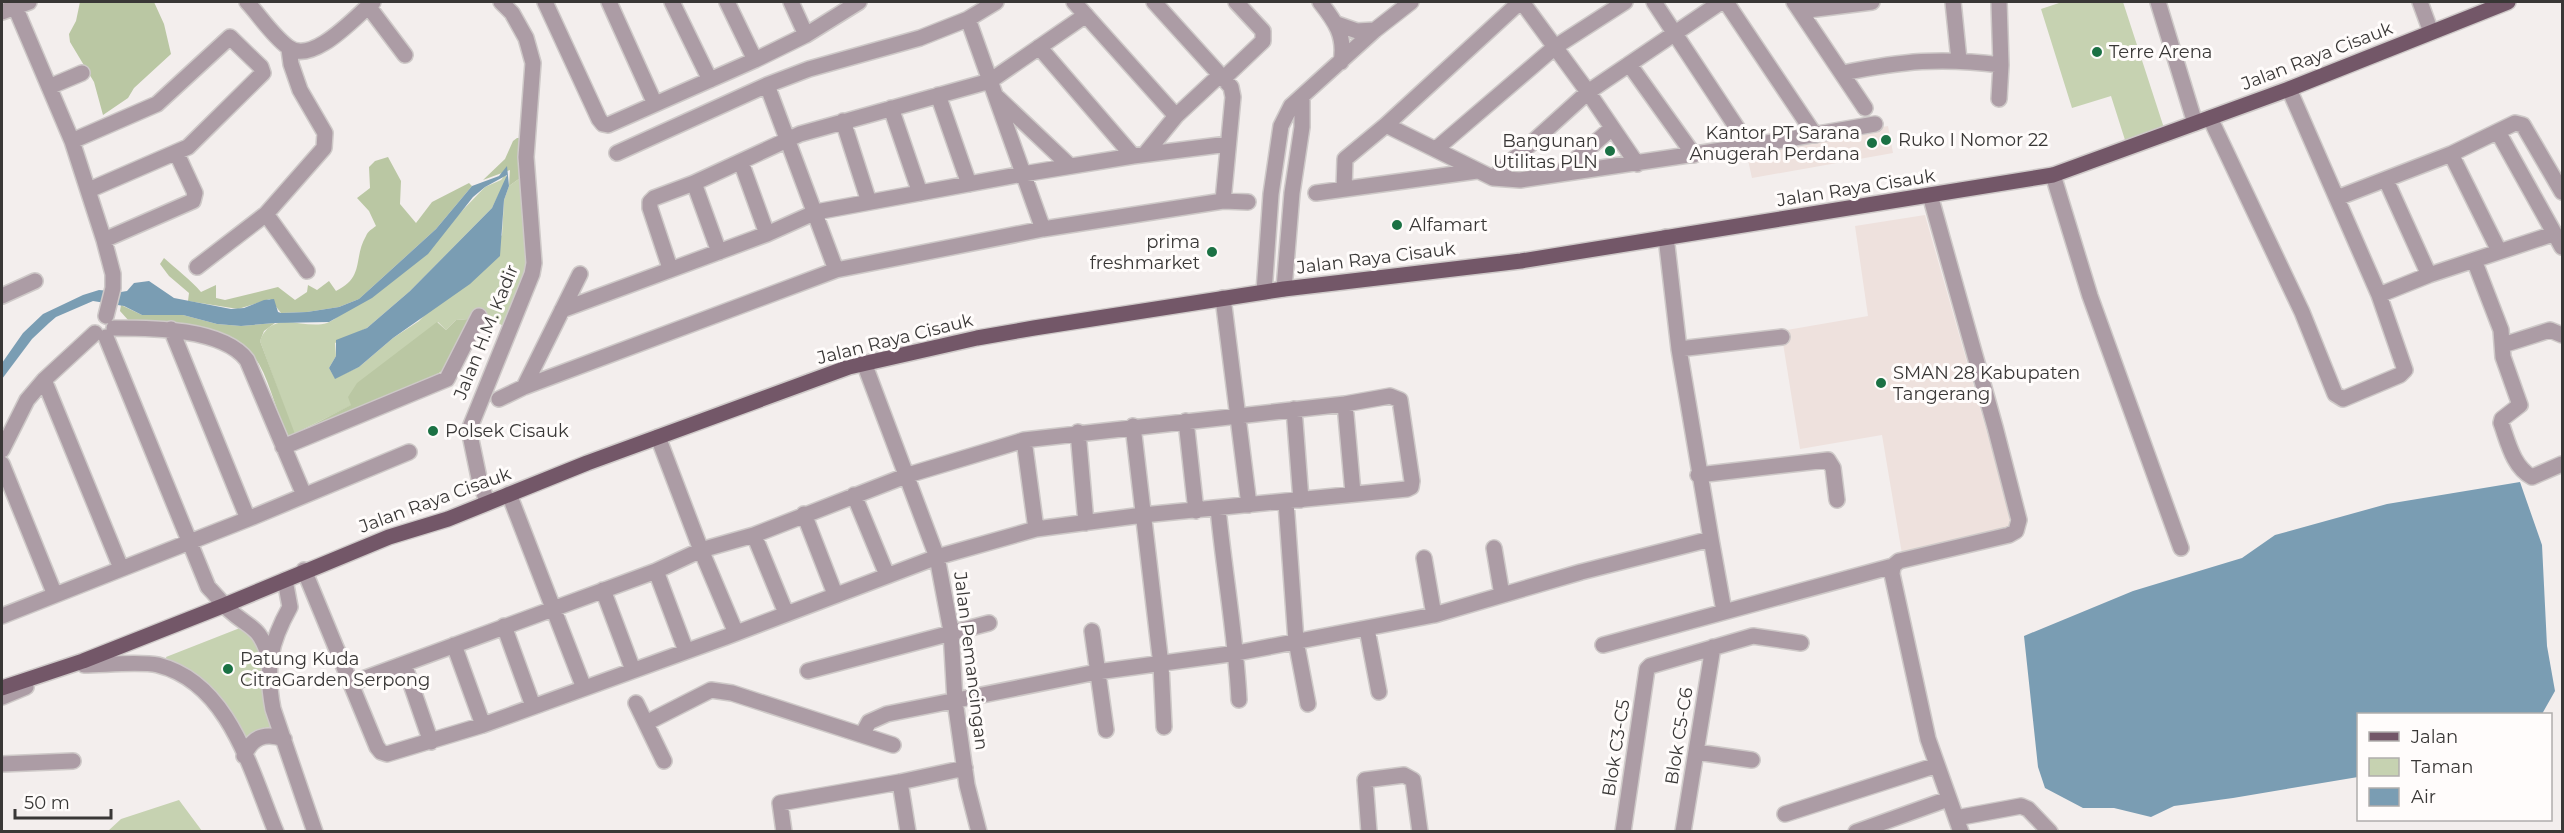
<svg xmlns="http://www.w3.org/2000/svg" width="2564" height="833" viewBox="0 0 2564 833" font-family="Montserrat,sans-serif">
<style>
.built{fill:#eee1dd}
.green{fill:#c6d2b1}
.forest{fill:#bac7a3}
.water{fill:#7a9db3}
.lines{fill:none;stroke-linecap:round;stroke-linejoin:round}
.minor-casing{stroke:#cec9c8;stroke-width:18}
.major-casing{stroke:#cec9c8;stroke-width:18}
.minor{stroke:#ac9ca5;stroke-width:15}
.major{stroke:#735768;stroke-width:15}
.poi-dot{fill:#1b7144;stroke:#fffcfb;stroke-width:2}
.labels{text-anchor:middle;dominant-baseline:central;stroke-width:6;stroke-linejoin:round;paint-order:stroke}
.poi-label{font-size:18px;fill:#393736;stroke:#fffcfb;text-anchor:start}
.street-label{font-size:18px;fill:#393736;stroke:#fffcfb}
</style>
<rect width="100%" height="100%" fill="#f3eeed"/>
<path class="built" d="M1888 126 1893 153 1752 178 1746 151Z
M1925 215 2012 520 2008 535 1902 554 1882 435 1800 449 1781 331 1868 316 1855 226Z"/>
<path class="green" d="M2062 2H2123L2164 128 2125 140 2111 96 2072 108 2041 9Z
M505 175 507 178 492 208 410 291 367 328 335 343 336 356 329 368 335 378 359 367 393 338 419 321 502 235 504 200 509 186 523 176 528 259 525 279 505 327 478 311 469 319 456 320 446 330 438 322 352 405 294 434 260 341C272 308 303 330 327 323 332 321 336 318 340 315L458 215 485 187 501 180Z
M245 626 262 646 273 726 257 730 245 737C224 695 211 681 167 661L166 657Z
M179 800 202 831H108L121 819Z"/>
<path class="forest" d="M80 2H154L164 24 171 54 134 88 128 98 103 115 94 82 70 42 69 34 76 21Z
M517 138H522L523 176 509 186 510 170 483 180 505 159 513 141Z
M388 157 401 181 400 204 416 223 432 202 469 183 472 186 436 229 359 299 339 307 307 312 281 313 270 299 238 309 188 301 189 293 169 276 160 264 164 258C177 270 190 279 201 292L216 285V298L225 300 278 287 295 300 307 292 308 285 317 290 329 281 336 291C365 277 353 258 366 236 368 231 372 229 376 226L369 211 357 198 370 188 369 167 375 161Z
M121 305 142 315H183L217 324 241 326 275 323 264 331 260 341 295 434 351 405 348 397 357 383 437 322 446 330 456 320 469 319 445 369 416 388 289 437C276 414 272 387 259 364 244 339 194 325 165 322 153 320 141 323 129 321L120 311Z"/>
<path class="water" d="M507 166 509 186 504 200 500 256 470 284 393 338 359 367 335 379 329 368 336 356V340L367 328 410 291 492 208 507 175 485 187 473 197 428 254 372 298 329 322 275 323 241 326 217 324 183 315H142L124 306 93 301 56 317 49 323 32 339 2 379V363L23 333 43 314 83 295 99 290 121 292 127 291 134 283 149 281 174 298 231 309 244 308 264 300 274 299 278 312 281 313 307 312 339 307 359 299 436 229 472 186 499 176Z
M2520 482 2542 545 2547 646 2555 691 2542 714H2358V777L2233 798 2174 806 2151 817 2114 808H2083L2045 788 2038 767 2024 636 2133 591 2242 558 2275 535 2387 504Z"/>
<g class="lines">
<defs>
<path id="minor" d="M13 2 72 141 104 240 113 274V288L106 316
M247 2C260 16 272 35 288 47 312 66 355 17 373 2
M545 2 599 119 603 124 608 125 755 60 806 35 859 2
M609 2 655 104
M672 2 710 80
M727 2 755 60
M791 2 806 35
M1074 2 1176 116
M1154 2 1231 87 1233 97 1223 201
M1320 2C1335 21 1346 36 1341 62
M1522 2 1588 92 1637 164
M1654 2 1749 146
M1726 2 1815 135
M1794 2 1865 108
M1953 2 1959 60
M1999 2 2001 65 1999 99
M2158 2 2195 123
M2420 2 2431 32
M368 6 405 55
M1800 11 1872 2
M2 12 29 2
M968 19 1043 229
M1337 24 1357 31 1375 30
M1039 47 1133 156
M1629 64 1694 155
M1843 73C1903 61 1940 57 2001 65
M1223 79 1263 41V31L1236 2
M767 85 836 270
M49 87 82 73
M938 95 969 184
M998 98 1070 166
M891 108 920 193
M2210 118 2302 312 2335 394 2343 399 2400 375 2405 370 2379 295 2289 89
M843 121 869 202
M1386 125 1493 178 1520 180 1749 146 1875 124
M2498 132 2562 247
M72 141 157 104 230 37 261 67 263 73 188 147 89 190
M1436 149 1555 47 1625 2
M617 153 767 85 809 69 920 38 968 19 996 2
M1145 154 1176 116 1220 75
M2451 154 2499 251
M741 162 767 234
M1559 174 1612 128
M2053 175 2090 296 2181 548
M1493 178 1588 92 1721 2
M2386 180 2429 275
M694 183 719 252
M1344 189 1345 159 1386 125 1520 2
M1316 193 1477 171
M1930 195 1995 427 2019 520 2016 531 2009 535 1899 561 1893 566 1892 574 1928 739 1961 832
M2337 198 2451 154 2515 123 2523 125 2562 192
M266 214 307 271
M104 240 193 201 195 193 177 154
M2474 260 2501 330 2503 357 2520 405 2502 419 2501 423C2508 442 2513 467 2532 477L2562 464
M197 267 266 214 324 148 325 133 300 90 291 64 289 49
M670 268 650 208V202L654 198 694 183 800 134 990 81 1086 15
M1284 289 1292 193 1302 127V97
M1264 292 1271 194 1281 126 1291 106 1375 30 1411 2
M2379 295 2429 275 2553 234
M2 296 35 281
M1223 298 1249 505
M562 310 767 234 816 212 1023 174 1133 156 1228 144
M114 328C151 328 223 328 247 360L304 495
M171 329 248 519
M106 337 208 587C215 594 221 602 228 609 252 631 258 623 270 659
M2503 345 2550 330 2562 335
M1679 349 1782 337
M864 363 937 557 951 631 955 701 967 785 979 832
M44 380 121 568
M524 387 580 274
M499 399 524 387 836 270 1043 229 1223 201 1248 202
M1345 404 1353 493
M1294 409 1301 500
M1186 421 1196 511
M1133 426 1161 665 1164 727
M1078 432 1086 523
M658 437 701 550 736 633
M1024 440 1036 529
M283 447 447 379 479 316
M2 450 27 400 44 380 95 333
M2 464 55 595
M1698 475 1828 460 1833 468 1837 500
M509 494 584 688
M854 495 887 575
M487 502 479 478 469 430 532 274 534 263 526 157 533 63 526 38 512 13 501 2
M1286 502 1296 641 1308 704
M1218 508C1224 572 1236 636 1239 700
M804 514 835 594
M754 535 786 613
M1711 539 1724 611
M1494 548 1502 595
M1424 558 1434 615
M304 570 377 747 381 752 387 754 483 725 726 637 937 557 1036 529 1143 515 1407 489 1411 487 1412 481 1400 400 1390 396 1345 404 1024 440 908 475 754 535 701 550 656 571 352 683
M656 571 686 651
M285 580 290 607C270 643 265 667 273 709L315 832
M603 590 633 670
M2 616 248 519 409 452
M504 626 533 706
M1367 629 1379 692
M1092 631 1106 730
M454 645 483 725
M1603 645 1893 566
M404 664 431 742
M84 665C104 665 140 661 158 665 230 683 251 772 276 832
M808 671 989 623
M2 697 26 687
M636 703 664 761
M646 723 711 690 732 693 862 735 869 722 887 714 1097 672 1237 653 1434 615 1581 572 1711 539 1679 349 1666 237
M862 735 893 745
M1696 752 1752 760
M244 756C252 737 265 732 284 739
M2 764 73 761
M900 782 908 832
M1785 814 1937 765
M1956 818 2021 806 2028 809 2050 832
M784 832 780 803 900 782 965 768
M1369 832 1365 780 1404 775 1413 780 1420 832
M1623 832 1647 669 1650 666 1753 636 1801 643
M1683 832 1713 647
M1856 832 1948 799"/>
<path id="major" d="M2 688 83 661 225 605 389 537 448 519 587 463 849 367 977 338 1034 328 1284 289 1521 261 2053 175 2289 89 2508 2"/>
</defs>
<use href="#minor" class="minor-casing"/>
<use href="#major" class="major-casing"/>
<use href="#minor" class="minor"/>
<use href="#major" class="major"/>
</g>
<g class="poi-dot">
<circle cx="2097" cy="52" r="6"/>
<circle cx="1886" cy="140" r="6"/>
<circle cx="1872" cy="143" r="6"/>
<circle cx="1610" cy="151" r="6"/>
<circle cx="1397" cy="225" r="6"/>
<circle cx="1212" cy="252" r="6"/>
<circle cx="1881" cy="383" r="6"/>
<circle cx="433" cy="431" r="6"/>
<circle cx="228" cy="669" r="6"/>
</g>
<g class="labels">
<g class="poi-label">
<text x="2109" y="52">Terre Arena</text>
<text x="1860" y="133" text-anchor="end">Kantor PT Sarana<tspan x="1860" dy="21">Anugerah Perdana</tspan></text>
<text x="1898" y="140">Ruko I Nomor 22</text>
<text x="1598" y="141" text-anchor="end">Bangunan<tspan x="1598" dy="21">Utilitas PLN</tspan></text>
<text x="1409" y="225">Alfamart</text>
<text x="1200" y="242" text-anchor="end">prima<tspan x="1200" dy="21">freshmarket</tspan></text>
<text x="1893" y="373">SMAN 28 Kabupaten<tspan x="1893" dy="21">Tangerang</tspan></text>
<text x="445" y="431">Polsek Cisauk</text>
<text x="240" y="659">Patung Kuda<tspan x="240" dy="21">CitraGarden Serpong</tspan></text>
</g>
<g class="street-label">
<text transform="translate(2317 56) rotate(-21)">Jalan Raya Cisauk</text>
<text transform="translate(1856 188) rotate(-9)">Jalan Raya Cisauk</text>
<text transform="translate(1376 258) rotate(-7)">Jalan Raya Cisauk</text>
<text transform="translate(486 332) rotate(-68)">Jalan H.M. Kadir</text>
<text transform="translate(895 339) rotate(-14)">Jalan Raya Cisauk</text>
<text transform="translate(435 500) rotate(-20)">Jalan Raya Cisauk</text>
<text transform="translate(971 661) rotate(83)">Jalan Pemancingan</text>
<text transform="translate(1679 736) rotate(-81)">Blok C5-C6</text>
<text transform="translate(1616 748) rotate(-81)">Blok C3-C5</text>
</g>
</g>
<rect width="2564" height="833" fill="none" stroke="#393736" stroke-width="6"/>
<rect x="2357" y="713" width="195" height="108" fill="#fffcfb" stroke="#b0adac" stroke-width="1.5"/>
<rect x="2369" y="732" width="30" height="9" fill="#735768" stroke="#b0adac" stroke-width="1.5"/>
<text x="2411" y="743" font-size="18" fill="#393736">Jalan</text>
<rect x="2369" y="758" width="30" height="18" fill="#c6d2b1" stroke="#b0adac" stroke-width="1.5"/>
<text x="2411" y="773" font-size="18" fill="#393736">Taman</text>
<rect x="2369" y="788" width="30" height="18" fill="#7a9db3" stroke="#b0adac" stroke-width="1.5"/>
<text x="2411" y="803" font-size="18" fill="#393736">Air</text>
<path d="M15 809v9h96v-9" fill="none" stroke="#393736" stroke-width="3"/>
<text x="24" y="809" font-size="18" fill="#393736" stroke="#fffcfb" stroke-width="4.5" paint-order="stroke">50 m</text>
</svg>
